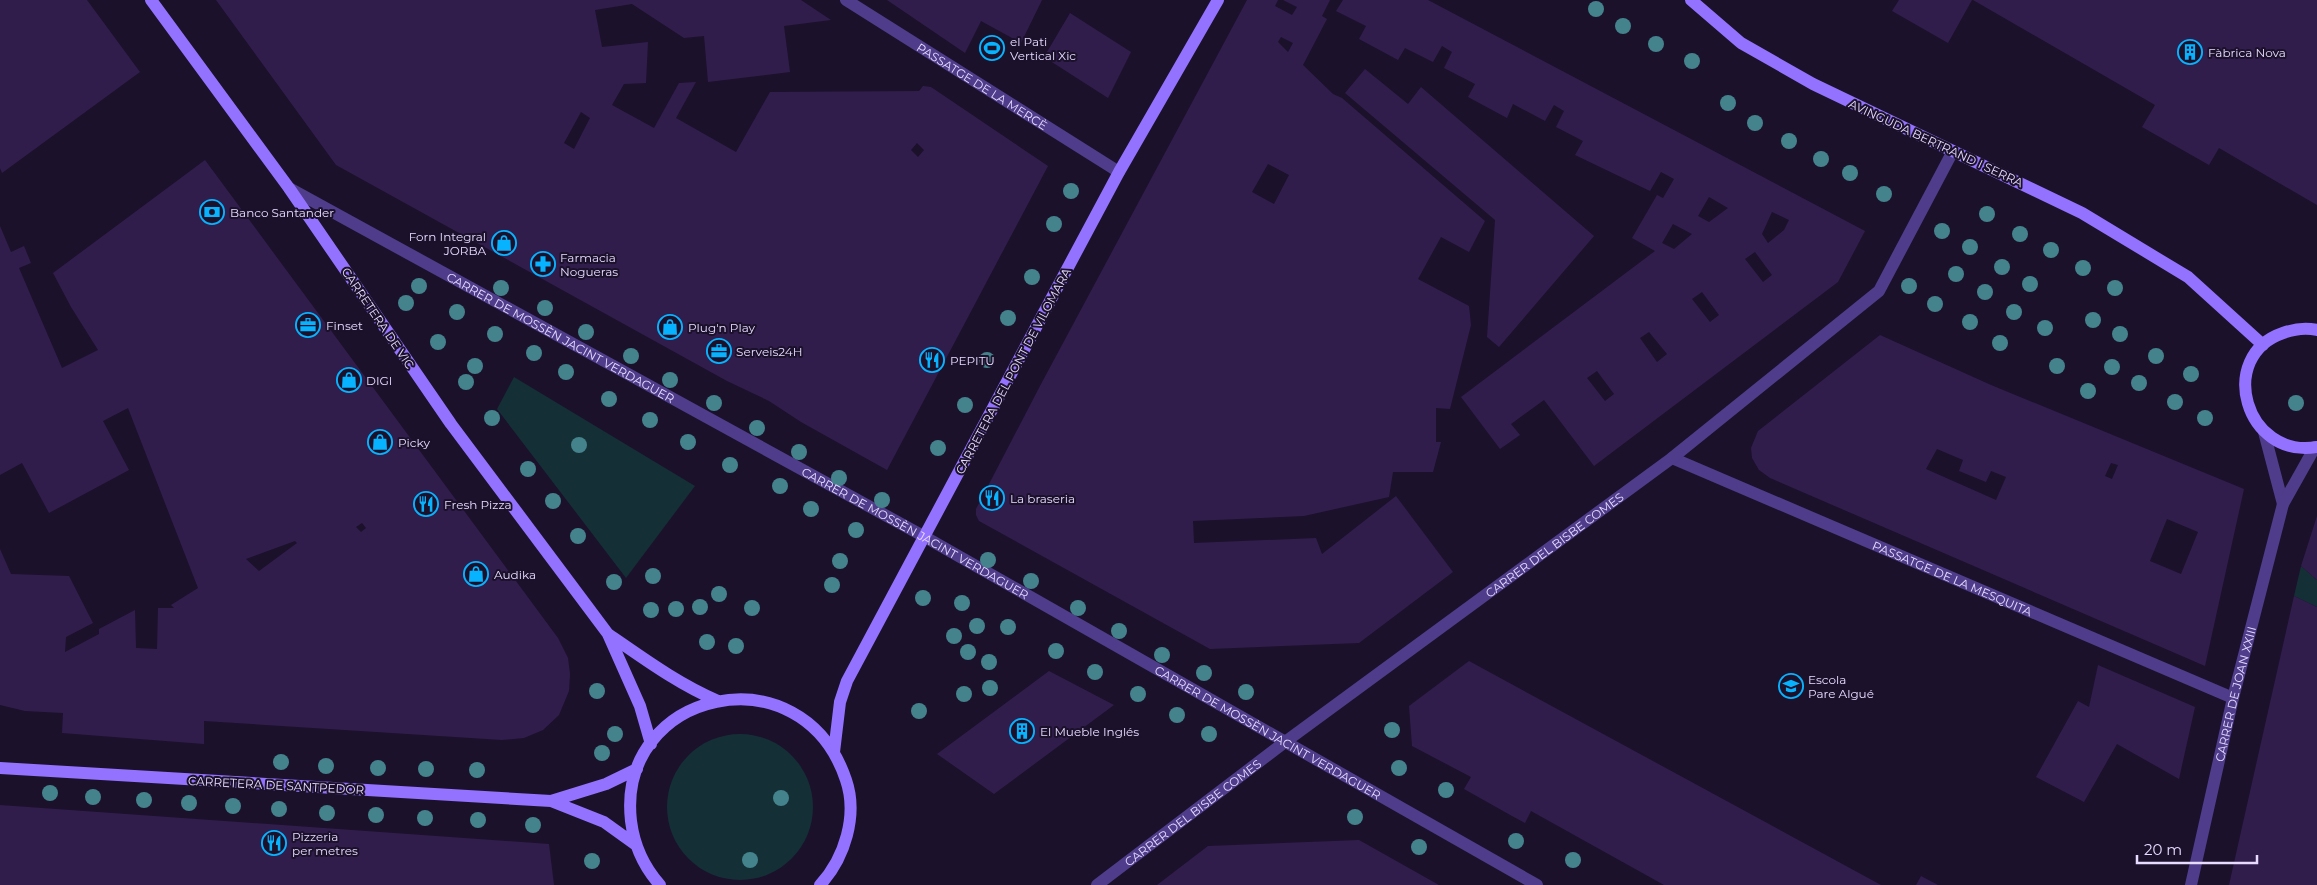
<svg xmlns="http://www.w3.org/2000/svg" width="2317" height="885" viewBox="0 0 2317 885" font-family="Montserrat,sans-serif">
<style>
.green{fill:#142f35}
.building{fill:#301d4c;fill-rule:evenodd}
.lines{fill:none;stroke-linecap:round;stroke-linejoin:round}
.street{stroke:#4f3c8a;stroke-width:12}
.secondary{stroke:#9372ff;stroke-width:12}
.tree{fill:#44838c}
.labels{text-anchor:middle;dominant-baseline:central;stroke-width:4;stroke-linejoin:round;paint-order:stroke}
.poi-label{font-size:12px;fill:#e7dbff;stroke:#1b112b;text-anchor:start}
.street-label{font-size:12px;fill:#e7dbff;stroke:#1b112b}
</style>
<rect width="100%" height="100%" fill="#1b112b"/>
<path class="green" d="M514 377 695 486 626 578 497 409Z
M2301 566 2317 580V607L2294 596Z
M667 807a73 73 0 1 1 146 0a73 73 0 1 1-146 0Z"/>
<path class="building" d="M0 0H87L140 72 2 173 0 168Z
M216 0H801L831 20 784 26 790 72 708 82 704 36 684 38 632 4 595 10 602 47 648 42 646 83 624 84 612 105 654 128 679 83 696 82 676 118 736 152 770 92 919 91 923 86 931 87 1048 166 887 470 801 422 769 401 727 381 336 165ZM581 112 590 118 574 149 564 143ZM917 143 924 150 918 157 911 150Z
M887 0H1042L1021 43 981 21 965 53Z
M1247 0H1278L1275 6 1292 15 1297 7 1283 0H1330L1322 16 1327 19 1303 65 1333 94 1342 98 1485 221 1469 252 1441 237 1418 279 1469 306 1471 325 1450 409 1436 408V442H1441L1433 472H1393L1389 497 1304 516 1193 521 1194 543 1316 538 1322 554 1396 496 1453 572 1359 643 1210 649 979 521 976 515V509L1040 386ZM1281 37 1293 43 1288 52 1278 42ZM1268 164 1289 175 1274 204 1252 192Z
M1343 0H1428L1865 231 1838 282 1594 466 1544 400 1511 424 1520 435 1500 449 1461 397 1655 251 1632 238 1657 195 1663 198 1674 179 1661 172 1650 191 1575 155 1583 141 1556 127 1564 111 1554 105 1545 121 1513 104 1507 118 1468 97 1475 84 1444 68 1452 52 1442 46 1433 62 1405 48 1398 60 1359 39 1366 26 1336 11ZM1709 197 1728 208 1709 222 1698 216ZM1772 212 1789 220 1784 230 1768 243 1762 234ZM1673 224 1692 234 1674 249 1662 243ZM1755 252 1772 275 1763 282 1745 259ZM1702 292 1719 315 1710 322 1692 299ZM1649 332 1667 354 1657 362 1640 338ZM1597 371 1614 394 1605 401 1587 378Z
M1899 0H1972L1948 43 1892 11Z
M1973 0H2317V205L2219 148 2209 165 2142 127 2155 105Z
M1070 13 1131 52 1108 98 1044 57Z
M1365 69 1408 104 1421 87 1594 236 1499 347 1487 337 1495 220 1345 93Z
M205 160 558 638 568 658 570 674 569 691 559 715 543 730 524 738 502 740 204 721V744L62 733 63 713 25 711 0 705V549L11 574 69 576 93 623 66 637 65 652 99 634V629L135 610 136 648 157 649 158 608H174L171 605 198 588 128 408 103 421 129 470 49 513 22 463 0 475V226L11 252 24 246 31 263 19 268 62 368 98 350 71 307 53 273ZM362 523 366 528 361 532 356 527ZM295 541 297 543 259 571 246 559Z
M1880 335 1991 385 2244 489 2205 666 1770 478 1759 470 1752 458 1751 448 1758 431ZM1937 449 1963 460 1959 471 1986 482 1991 471 2006 477 1996 500 1926 469ZM2111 463 2118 465 2112 479 2105 476ZM2167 519 2198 532 2181 574 2150 561Z
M2317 516V580L2301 566Z
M2294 596 2317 607V885H2229Z
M1469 661 1881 885H1664L1531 811 1525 823 1512 816 1464 789 1471 777 1412 746 1409 706Z
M2098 665 2195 707 2179 779 2117 744 2084 802 2036 777 2078 701 2089 707Z
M1049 671 1114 705 994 794 937 754Z
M0 805 549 844 554 885H0Z
M1359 840 1439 885H1157L1208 846Z
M1921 876 1938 885H1916Z"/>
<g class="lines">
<g class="street">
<path id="s1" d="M846 0 1119 172"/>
<path id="s2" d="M289 188 925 537 1537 885"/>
<path d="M2264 432 2283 504"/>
<path id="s3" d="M1672 458 2233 698"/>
<path id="s4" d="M1097 885 1285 742 1672 458 1879 291 1953 151"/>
<path id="s5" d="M2191 885 2233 698 2283 504 2315 447"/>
</g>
<path class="secondary" d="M151 0 289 188 451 424 608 634 640 706 651 744
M1691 0 1741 43 1813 84 2082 213 2188 277 2263 345
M2317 330C2305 327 2294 329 2283 333 2216 356 2245 459 2317 447
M608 634C643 658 678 684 718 701
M834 752 840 702 847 681 1119 172 1218 0
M0 768 551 801 604 822 636 845
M551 801 606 784 637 769
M660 885C644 867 634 845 631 821 616 690 802 648 846 780 858 815 845 858 820 885"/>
</g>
<g class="tree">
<circle cx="1596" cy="9" r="8"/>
<circle cx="1623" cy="26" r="8"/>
<circle cx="1656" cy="44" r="8"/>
<circle cx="1692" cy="61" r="8"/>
<circle cx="1728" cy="103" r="8"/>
<circle cx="1755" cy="123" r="8"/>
<circle cx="1789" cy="141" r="8"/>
<circle cx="1821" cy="159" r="8"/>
<circle cx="1850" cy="173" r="8"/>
<circle cx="1071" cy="191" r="8"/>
<circle cx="1884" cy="194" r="8"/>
<circle cx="1987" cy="214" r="8"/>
<circle cx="1054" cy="224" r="8"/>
<circle cx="1942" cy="231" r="8"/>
<circle cx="2020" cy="234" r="8"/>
<circle cx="1970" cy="247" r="8"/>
<circle cx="2051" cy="250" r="8"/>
<circle cx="2002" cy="267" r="8"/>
<circle cx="2083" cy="268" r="8"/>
<circle cx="1956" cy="274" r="8"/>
<circle cx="1032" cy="277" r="8"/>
<circle cx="2030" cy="284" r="8"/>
<circle cx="419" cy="286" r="8"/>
<circle cx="1909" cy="286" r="8"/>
<circle cx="501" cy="288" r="8"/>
<circle cx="2115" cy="288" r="8"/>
<circle cx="1985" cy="292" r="8"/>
<circle cx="406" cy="303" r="8"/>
<circle cx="1935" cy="304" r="8"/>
<circle cx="545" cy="308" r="8"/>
<circle cx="457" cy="312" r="8"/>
<circle cx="2014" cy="312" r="8"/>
<circle cx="1008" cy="318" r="8"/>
<circle cx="2093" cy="320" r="8"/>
<circle cx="1970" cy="322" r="8"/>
<circle cx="2045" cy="328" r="8"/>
<circle cx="586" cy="332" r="8"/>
<circle cx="495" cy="334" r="8"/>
<circle cx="2120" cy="334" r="8"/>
<circle cx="438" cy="342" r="8"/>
<circle cx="2000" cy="343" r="8"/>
<circle cx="534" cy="353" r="8"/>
<circle cx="631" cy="356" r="8"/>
<circle cx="2156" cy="356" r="8"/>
<circle cx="987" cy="360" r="8"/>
<circle cx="475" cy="366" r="8"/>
<circle cx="2057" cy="366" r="8"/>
<circle cx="2112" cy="367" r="8"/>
<circle cx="566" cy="372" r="8"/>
<circle cx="2191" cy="374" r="8"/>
<circle cx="670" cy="380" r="8"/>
<circle cx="466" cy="382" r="8"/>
<circle cx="2139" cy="383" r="8"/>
<circle cx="2088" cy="391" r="8"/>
<circle cx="609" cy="399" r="8"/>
<circle cx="2175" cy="402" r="8"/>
<circle cx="714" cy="403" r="8"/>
<circle cx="2296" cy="403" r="8"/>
<circle cx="965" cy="405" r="8"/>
<circle cx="492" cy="418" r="8"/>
<circle cx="2205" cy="418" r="8"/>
<circle cx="650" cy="420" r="8"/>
<circle cx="757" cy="428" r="8"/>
<circle cx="688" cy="442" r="8"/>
<circle cx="579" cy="445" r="8"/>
<circle cx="938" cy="448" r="8"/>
<circle cx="799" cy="452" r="8"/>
<circle cx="730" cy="465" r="8"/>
<circle cx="528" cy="469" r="8"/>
<circle cx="839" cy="478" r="8"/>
<circle cx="780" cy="486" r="8"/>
<circle cx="882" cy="500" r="8"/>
<circle cx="553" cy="501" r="8"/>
<circle cx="811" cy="509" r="8"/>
<circle cx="856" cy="530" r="8"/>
<circle cx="578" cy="536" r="8"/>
<circle cx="988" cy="560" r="8"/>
<circle cx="840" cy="561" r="8"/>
<circle cx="653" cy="576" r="8"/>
<circle cx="1031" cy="581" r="8"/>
<circle cx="614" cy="582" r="8"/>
<circle cx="832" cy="585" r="8"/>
<circle cx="719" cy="594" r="8"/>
<circle cx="923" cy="598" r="8"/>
<circle cx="962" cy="603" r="8"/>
<circle cx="700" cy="607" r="8"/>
<circle cx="752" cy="608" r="8"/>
<circle cx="1078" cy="608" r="8"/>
<circle cx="676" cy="609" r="8"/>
<circle cx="651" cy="610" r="8"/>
<circle cx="977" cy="626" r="8"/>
<circle cx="1008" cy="627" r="8"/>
<circle cx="1119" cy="631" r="8"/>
<circle cx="954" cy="636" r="8"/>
<circle cx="707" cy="642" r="8"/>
<circle cx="736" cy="646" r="8"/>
<circle cx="1056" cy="651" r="8"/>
<circle cx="968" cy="652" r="8"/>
<circle cx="1162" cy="655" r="8"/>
<circle cx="989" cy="662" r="8"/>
<circle cx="1095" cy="672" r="8"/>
<circle cx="1204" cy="673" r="8"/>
<circle cx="990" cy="688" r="8"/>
<circle cx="597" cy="691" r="8"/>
<circle cx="1246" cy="692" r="8"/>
<circle cx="964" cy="694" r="8"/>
<circle cx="1138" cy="694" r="8"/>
<circle cx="919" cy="711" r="8"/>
<circle cx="1177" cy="715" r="8"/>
<circle cx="1392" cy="730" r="8"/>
<circle cx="615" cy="734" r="8"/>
<circle cx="1209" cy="734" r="8"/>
<circle cx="602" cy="753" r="8"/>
<circle cx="281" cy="762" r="8"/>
<circle cx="326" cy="766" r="8"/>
<circle cx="378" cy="768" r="8"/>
<circle cx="1399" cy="768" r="8"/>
<circle cx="426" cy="769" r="8"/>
<circle cx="477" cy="770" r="8"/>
<circle cx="1446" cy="790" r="8"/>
<circle cx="50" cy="793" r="8"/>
<circle cx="93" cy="797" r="8"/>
<circle cx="781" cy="798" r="8"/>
<circle cx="144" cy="800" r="8"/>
<circle cx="189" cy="803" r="8"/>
<circle cx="233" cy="806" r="8"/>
<circle cx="279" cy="809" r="8"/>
<circle cx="327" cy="813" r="8"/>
<circle cx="376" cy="815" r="8"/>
<circle cx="1355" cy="817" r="8"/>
<circle cx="425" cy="818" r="8"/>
<circle cx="478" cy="820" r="8"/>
<circle cx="533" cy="825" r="8"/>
<circle cx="1516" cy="841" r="8"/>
<circle cx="1419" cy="847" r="8"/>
<circle cx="750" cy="860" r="8"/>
<circle cx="1573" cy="860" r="8"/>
<circle cx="592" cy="861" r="8"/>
</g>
<defs>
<symbol id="stadium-ring" viewBox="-11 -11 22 22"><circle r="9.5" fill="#1b112b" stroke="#07b3ff" stroke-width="1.5"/><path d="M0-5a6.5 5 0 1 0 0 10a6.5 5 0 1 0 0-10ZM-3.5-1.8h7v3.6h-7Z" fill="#07b3ff"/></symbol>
<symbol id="building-ring" viewBox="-11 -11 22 22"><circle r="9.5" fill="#1b112b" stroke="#07b3ff" stroke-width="1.5"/><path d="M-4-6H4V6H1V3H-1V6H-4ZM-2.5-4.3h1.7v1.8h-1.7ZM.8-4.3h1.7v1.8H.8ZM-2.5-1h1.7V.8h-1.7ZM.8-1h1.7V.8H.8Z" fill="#07b3ff"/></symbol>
<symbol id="bank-ring" viewBox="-11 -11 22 22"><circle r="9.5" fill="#1b112b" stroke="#07b3ff" stroke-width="1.5"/><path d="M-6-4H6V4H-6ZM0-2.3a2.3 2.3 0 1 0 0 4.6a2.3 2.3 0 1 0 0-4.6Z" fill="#07b3ff"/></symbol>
<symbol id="shop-ring" viewBox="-11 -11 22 22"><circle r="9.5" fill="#1b112b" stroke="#07b3ff" stroke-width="1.5"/><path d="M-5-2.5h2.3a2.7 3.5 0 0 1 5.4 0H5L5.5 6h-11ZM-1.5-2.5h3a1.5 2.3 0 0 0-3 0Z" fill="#07b3ff"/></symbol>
<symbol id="pharmacy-ring" viewBox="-11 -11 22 22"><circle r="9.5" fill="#1b112b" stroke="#07b3ff" stroke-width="1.5"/><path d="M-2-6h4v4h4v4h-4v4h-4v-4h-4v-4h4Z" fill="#07b3ff"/></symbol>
<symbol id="office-ring" viewBox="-11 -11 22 22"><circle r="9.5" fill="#1b112b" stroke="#07b3ff" stroke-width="1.5"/><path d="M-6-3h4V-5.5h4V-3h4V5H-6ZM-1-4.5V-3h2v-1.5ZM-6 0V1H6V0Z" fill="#07b3ff"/></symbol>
<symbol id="restaurant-ring" viewBox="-11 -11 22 22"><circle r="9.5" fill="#1b112b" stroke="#07b3ff" stroke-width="1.5"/><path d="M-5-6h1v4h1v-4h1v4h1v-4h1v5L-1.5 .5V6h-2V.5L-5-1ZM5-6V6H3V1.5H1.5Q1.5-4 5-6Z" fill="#07b3ff"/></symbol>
<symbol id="school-ring" viewBox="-11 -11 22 22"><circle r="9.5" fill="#1b112b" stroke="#07b3ff" stroke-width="1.5"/><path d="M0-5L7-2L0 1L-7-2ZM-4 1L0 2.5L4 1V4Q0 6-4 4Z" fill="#07b3ff"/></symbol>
</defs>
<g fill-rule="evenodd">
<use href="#stadium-ring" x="978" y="34" width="28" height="28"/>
<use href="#building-ring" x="2176" y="38" width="28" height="28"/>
<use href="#bank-ring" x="198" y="198" width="28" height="28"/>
<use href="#shop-ring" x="490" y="229" width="28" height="28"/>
<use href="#pharmacy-ring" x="529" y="250" width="28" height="28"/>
<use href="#office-ring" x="294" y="311" width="28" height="28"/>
<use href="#shop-ring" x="656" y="313" width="28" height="28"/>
<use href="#office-ring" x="705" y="337" width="28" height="28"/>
<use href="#restaurant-ring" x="918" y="346" width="28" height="28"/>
<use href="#shop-ring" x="335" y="366" width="28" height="28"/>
<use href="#shop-ring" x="366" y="428" width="28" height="28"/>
<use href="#restaurant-ring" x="978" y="484" width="28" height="28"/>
<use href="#restaurant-ring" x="412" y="490" width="28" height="28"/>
<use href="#shop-ring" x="462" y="560" width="28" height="28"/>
<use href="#school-ring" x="1777" y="672" width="28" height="28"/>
<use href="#building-ring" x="1008" y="717" width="28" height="28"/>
<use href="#restaurant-ring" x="260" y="829" width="28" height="28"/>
</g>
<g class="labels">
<g class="poi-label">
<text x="1010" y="41">el Pati<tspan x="1010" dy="14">Vertical Xic</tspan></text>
<text x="2208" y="52">Fàbrica Nova</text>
<text x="230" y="212">Banco Santander</text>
<text x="486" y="236" text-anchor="end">Forn Integral<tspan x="486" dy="14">JORBA</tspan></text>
<text x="560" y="257">Farmacia<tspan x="560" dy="14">Nogueras</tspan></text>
<text x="326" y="325">Finset</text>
<text x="688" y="327">Plug'n Play</text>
<text x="736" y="351">Serveis24H</text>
<text x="950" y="360">PEPITU</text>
<text x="366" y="380">DIGI</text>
<text x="398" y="442">Picky</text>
<text x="1010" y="498">La braseria</text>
<text x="444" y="504">Fresh Pizza</text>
<text x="494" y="574">Audika</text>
<text x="1808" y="679">Escola<tspan x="1808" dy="14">Pare Algué</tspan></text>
<text x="1040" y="731">El Mueble Inglés</text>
<text x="292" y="836">Pizzeria<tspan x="292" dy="14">per metres</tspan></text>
</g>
<g class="street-label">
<text stroke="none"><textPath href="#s1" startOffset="161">PASSATGE DE LA MERCÈ</textPath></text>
<text transform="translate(1936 143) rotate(25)">AVINGUDA BERTRAND I SERRA</text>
<text transform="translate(378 318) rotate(56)">CARRETERA DE VIC</text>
<text stroke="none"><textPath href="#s2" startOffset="310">CARRER DE MOSSÈN JACINT VERDAGUER</textPath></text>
<text transform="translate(1013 371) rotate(-62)">CARRETERA DEL PONT DE VILOMARA</text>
<text stroke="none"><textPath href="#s2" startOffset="715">CARRER DE MOSSÈN JACINT VERDAGUER</textPath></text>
<text stroke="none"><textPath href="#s4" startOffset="570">CARRER DEL BISBE COMES</textPath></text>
<text stroke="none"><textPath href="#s3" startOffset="305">PASSATGE DE LA MESQUITA</textPath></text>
<text stroke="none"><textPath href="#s5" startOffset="196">CARRER DE JOAN XXIII</textPath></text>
<text stroke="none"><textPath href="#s2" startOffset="1120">CARRER DE MOSSÈN JACINT VERDAGUER</textPath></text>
<text transform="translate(276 785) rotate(3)">CARRETERA DE SANTPEDOR</text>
<text stroke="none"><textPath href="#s4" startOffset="120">CARRER DEL BISBE COMES</textPath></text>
</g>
</g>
<path d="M2137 855v8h120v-8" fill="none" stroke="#e7dbff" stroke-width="2.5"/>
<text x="2144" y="855" font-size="15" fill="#e7dbff" stroke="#1b112b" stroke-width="4" paint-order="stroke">20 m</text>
</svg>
